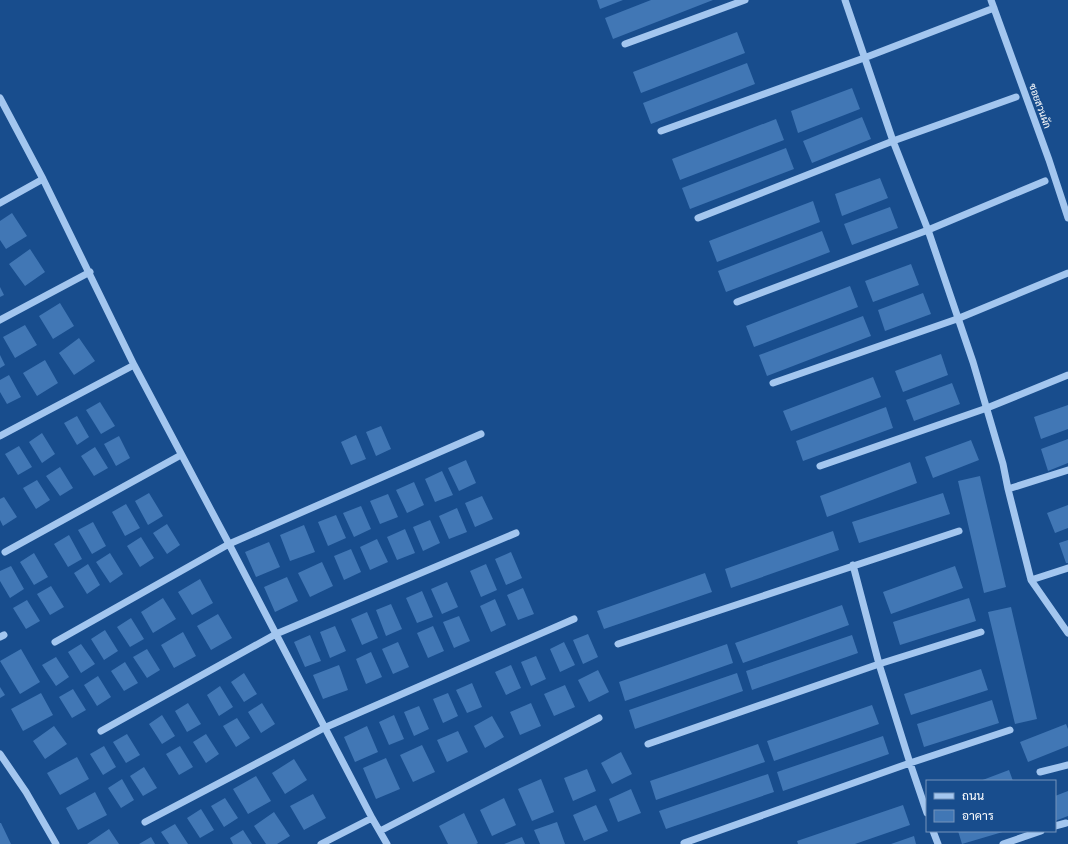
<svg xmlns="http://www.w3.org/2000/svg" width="1068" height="844" viewBox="0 0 1068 844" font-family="Ubuntu,Sarabun,sans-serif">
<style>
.building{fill:#4177b5}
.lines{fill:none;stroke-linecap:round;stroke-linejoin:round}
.minor{stroke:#a3c6ef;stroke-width:7}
.labels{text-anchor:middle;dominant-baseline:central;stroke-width:3;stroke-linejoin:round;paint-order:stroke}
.street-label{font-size:10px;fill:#fff;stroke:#184d8d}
</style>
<rect width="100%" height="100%" fill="#184d8d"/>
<path class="building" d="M597 0H623L600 9Z
M651 0H713L613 39 605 18Z
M737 32 745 53 641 93 633 72Z
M747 63 755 84 651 124 643 103Z
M852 88 860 109 798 133 791 111Z
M862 117 871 139 812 163 803 141Z
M776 119 784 140 680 180 672 159Z
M786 148 794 169 690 209 682 188Z
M880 178 888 198 842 216 835 194Z
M813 201 820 222 717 262 709 241Z
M890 207 898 228 852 245 844 224Z
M12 213 27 236 6 249 0 240V221Z
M822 231 830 252 726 292 718 271Z
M30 249 45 272 25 286 9 264Z
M911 264 919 285 873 302 865 281Z
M850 286 858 307 754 347 746 326Z
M0 287 4 295 0 297Z
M923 293 931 314 885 331 878 310Z
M60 303 74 326 53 339 39 316Z
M863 316 871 336 767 376 759 355Z
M25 325 37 345 15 358 3 337Z
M79 338 95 361 74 375 59 353Z
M941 354 948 375 903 392 895 371Z
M0 355 5 365 0 368Z
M45 360 58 383 37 396 23 373Z
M9 375 21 397 7 404 0 392V380Z
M873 377 881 397 791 431 783 411Z
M952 383 960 404 914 421 906 400Z
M100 402 115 426 101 434 86 410Z
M1068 405V429L1041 439 1034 417Z
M886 407 893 428 803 461 796 441Z
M77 416 89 437 77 445 64 423Z
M381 426 391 449 376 456 366 432Z
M42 433 55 454 42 463 29 442Z
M356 435 366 459 351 465 341 442Z
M119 436 130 458 116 466 104 444Z
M1068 439V463L1048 471 1041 449Z
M971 440 979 460 933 478 925 457Z
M19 446 32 467 18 475 5 454Z
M95 447 108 468 94 476 81 456Z
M466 460 476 483 459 491 448 468Z
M910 462 917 483 827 517 820 496Z
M60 467 73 488 60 496 46 476Z
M442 471 453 495 435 502 425 479Z
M980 476 1006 587 984 593 958 481Z
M37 480 50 500 36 509 23 488Z
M414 482 424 505 407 513 396 490Z
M149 493 163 516 148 525 135 501Z
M943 493 950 514 859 543 852 522Z
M388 494 398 517 380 524 370 501Z
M482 496 493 519 475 527 465 503Z
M4 497 17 517 3 526 0 520V499Z
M126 504 140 528 125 536 112 512Z
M1068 505V528L1055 533 1047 513Z
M361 506 371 529 354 537 343 513Z
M457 508 467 532 449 539 439 516Z
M336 515 346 538 328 546 318 522Z
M430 520 440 543 423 551 413 527Z
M93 522 106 546 92 554 78 530Z
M167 524 180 545 167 554 153 533Z
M304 525 315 552 290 561 280 535Z
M405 529 415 553 397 560 387 537Z
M833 531 839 550 731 588 725 569Z
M69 535 82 559 68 567 54 544Z
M141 537 154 558 140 567 127 546Z
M377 539 388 562 370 570 360 547Z
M1068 540V563H1066L1059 543Z
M269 542 280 567 256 577 245 552Z
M351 549 361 572 344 580 334 556Z
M511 552 522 578 506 585 495 559Z
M34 553 48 577 34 585 20 562Z
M110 553 123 574 110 583 96 562Z
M322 562 333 586 310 597 298 573Z
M88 564 100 585 87 594 74 573Z
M486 564 497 590 481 597 470 571Z
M11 566 24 589 10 598 0 581V571Z
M955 566 963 588 891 614 883 592Z
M705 573 712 592 604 629 597 611Z
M287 577 298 601 275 612 264 587Z
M200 579 213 603 192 615 178 592Z
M447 582 458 607 442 614 431 589Z
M51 586 64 607 50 615 37 594Z
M523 588 534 614 518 620 507 595Z
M422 591 433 617 417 623 406 598Z
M163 598 176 619 153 633 141 612Z
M969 598 976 621 900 645 893 622Z
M495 599 506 625 491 632 480 606Z
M27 600 40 621 26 629 13 608Z
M391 604 402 629 386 636 376 610Z
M842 605 849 625 743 663 735 643Z
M1011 607 1037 719 1015 724 988 612Z
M367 612 378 638 362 645 351 619Z
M218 614 232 638 211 650 197 626Z
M459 616 470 641 454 648 443 622Z
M131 618 144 639 130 647 117 627Z
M335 626 346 651 330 658 320 632Z
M433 626 444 651 428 658 417 633Z
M105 630 118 651 104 660 91 639Z
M183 632 196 656 174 668 161 645Z
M588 634 598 657 583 664 573 640Z
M310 635 321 661 305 667 294 642Z
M852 635 858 653 752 690 746 671Z
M398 642 409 667 393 674 382 649Z
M564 642 575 665 560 672 550 649Z
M81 644 95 664 81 673 68 652Z
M727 644 733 663 625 701 619 682Z
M21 649 40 682 20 694 0 661Z
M147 649 160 670 147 678 133 657Z
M371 652 382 677 366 684 356 659Z
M536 656 546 679 531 686 521 662Z
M56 657 69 677 56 686 42 665Z
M125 662 138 683 124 691 111 671Z
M339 665 348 690 323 699 313 675Z
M511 665 521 688 506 695 495 672Z
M981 669 988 690 911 715 904 694Z
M598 670 609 692 589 702 578 680Z
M244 673 257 694 244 702 231 682Z
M737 673 743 691 635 729 629 710Z
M98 676 111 697 97 706 84 685Z
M472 683 482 707 467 713 456 690Z
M565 685 575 707 554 716 544 694Z
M220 686 233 707 219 716 207 695Z
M0 687 5 695 0 698Z
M73 689 86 710 72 718 59 697Z
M41 693 53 715 23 731 11 709Z
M448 693 458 716 443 723 433 699Z
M992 700 999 723 924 747 917 724Z
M188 703 201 724 187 732 175 711Z
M262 703 275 724 261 733 248 712Z
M531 703 541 726 520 735 510 712Z
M872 705 879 724 774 761 767 741Z
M419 706 429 729 414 736 404 712Z
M162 715 175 736 162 744 149 724Z
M394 715 404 739 389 745 379 722Z
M492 716 504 737 485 748 474 726Z
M237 718 250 738 236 747 223 726Z
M1066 724 1068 729V746L1028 762 1020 742Z
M54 726 67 744 45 759 33 741Z
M367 726 378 752 355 762 344 737Z
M458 731 468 752 447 762 437 740Z
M127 734 140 755 126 763 113 742Z
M206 734 219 754 206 763 193 742Z
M883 736 889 754 783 791 777 772Z
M758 744 765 762 656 800 650 781Z
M422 745 435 772 413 782 400 755Z
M104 746 116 767 103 775 90 754Z
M180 746 193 767 179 775 166 754Z
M621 752 632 774 612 784 601 763Z
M77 757 89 779 60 795 47 773Z
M386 758 400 789 376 799 363 768Z
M294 759 307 780 285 794 272 773Z
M144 767 157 788 143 796 130 776Z
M587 769 596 791 573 801 564 778Z
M1009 770 1013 781H980Z
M768 774 774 792 666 829 659 811Z
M256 776 271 801 248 814 233 789Z
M122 779 134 800 121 808 108 788Z
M541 779 554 812 532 821 518 789Z
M631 789 641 813 618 822 609 799Z
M1068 791V816L1055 821V796Z
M95 792 107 815 78 830 66 808Z
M313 794 326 818 304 830 290 806Z
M225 798 238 818 224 827 211 806Z
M504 798 516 825 492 836 480 810Z
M596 805 608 831 584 841 573 815Z
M903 805 910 825 855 844H798L797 841Z
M201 809 214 830 200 838 187 818Z
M274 812 290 836 277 844H266L254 826Z
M464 813 478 843 476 844H448L439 826Z
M557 822 565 844H540L534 830Z
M0 823H1L11 844H0Z
M175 824 188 844H169L161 832Z
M109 829 119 844H87Z
M243 830 252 844H233L230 838Z
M958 831H1006L962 844Z
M914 836 916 844H891Z
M151 837 155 844H139Z
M522 837 525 844H504Z"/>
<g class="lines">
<path class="minor" d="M845 0 893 141 928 230 973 362 1003 464 1008 489 1031 580 1068 633
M991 0 1049 160 1068 218
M625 44 745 0
M0 98 43 179 134 365 229 544 372 818 387 844
M661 131 864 58 994 8
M0 203 43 179
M698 218 893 141 1016 97
M737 302 928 230 1045 181
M0 320 90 272
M773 383 957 319 1068 273
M0 436 134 365
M820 466 987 408 1068 375
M1008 489 1068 470
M5 552 181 455
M853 565 879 664 909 760 927 813
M1031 580 1068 568
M0 637 4 635
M55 642 229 544 481 434
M618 644 959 531
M101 731 276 634 516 533
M648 744 879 664 981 632
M0 754 26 792 56 844
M1040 772 1068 765
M145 822 324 728 574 619
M1055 826 1066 823
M380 831 599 718
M933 831 938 844
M684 843 910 763 1010 730
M321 844 372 818
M1003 844 1041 831"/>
</g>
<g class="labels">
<g class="street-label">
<text transform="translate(1040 106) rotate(70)">ซอยสวนผัก</text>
</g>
</g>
<rect x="926" y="780" width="130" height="52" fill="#184d8d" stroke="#7494bb"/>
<rect x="934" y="793" width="20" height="6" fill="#a3c6ef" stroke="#7494bb"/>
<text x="962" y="800" font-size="12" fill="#ffffff">ถนน</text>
<rect x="934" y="810" width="20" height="12" fill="#4177b5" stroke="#7494bb"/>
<text x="962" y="820" font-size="12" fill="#ffffff">อาคาร</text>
</svg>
